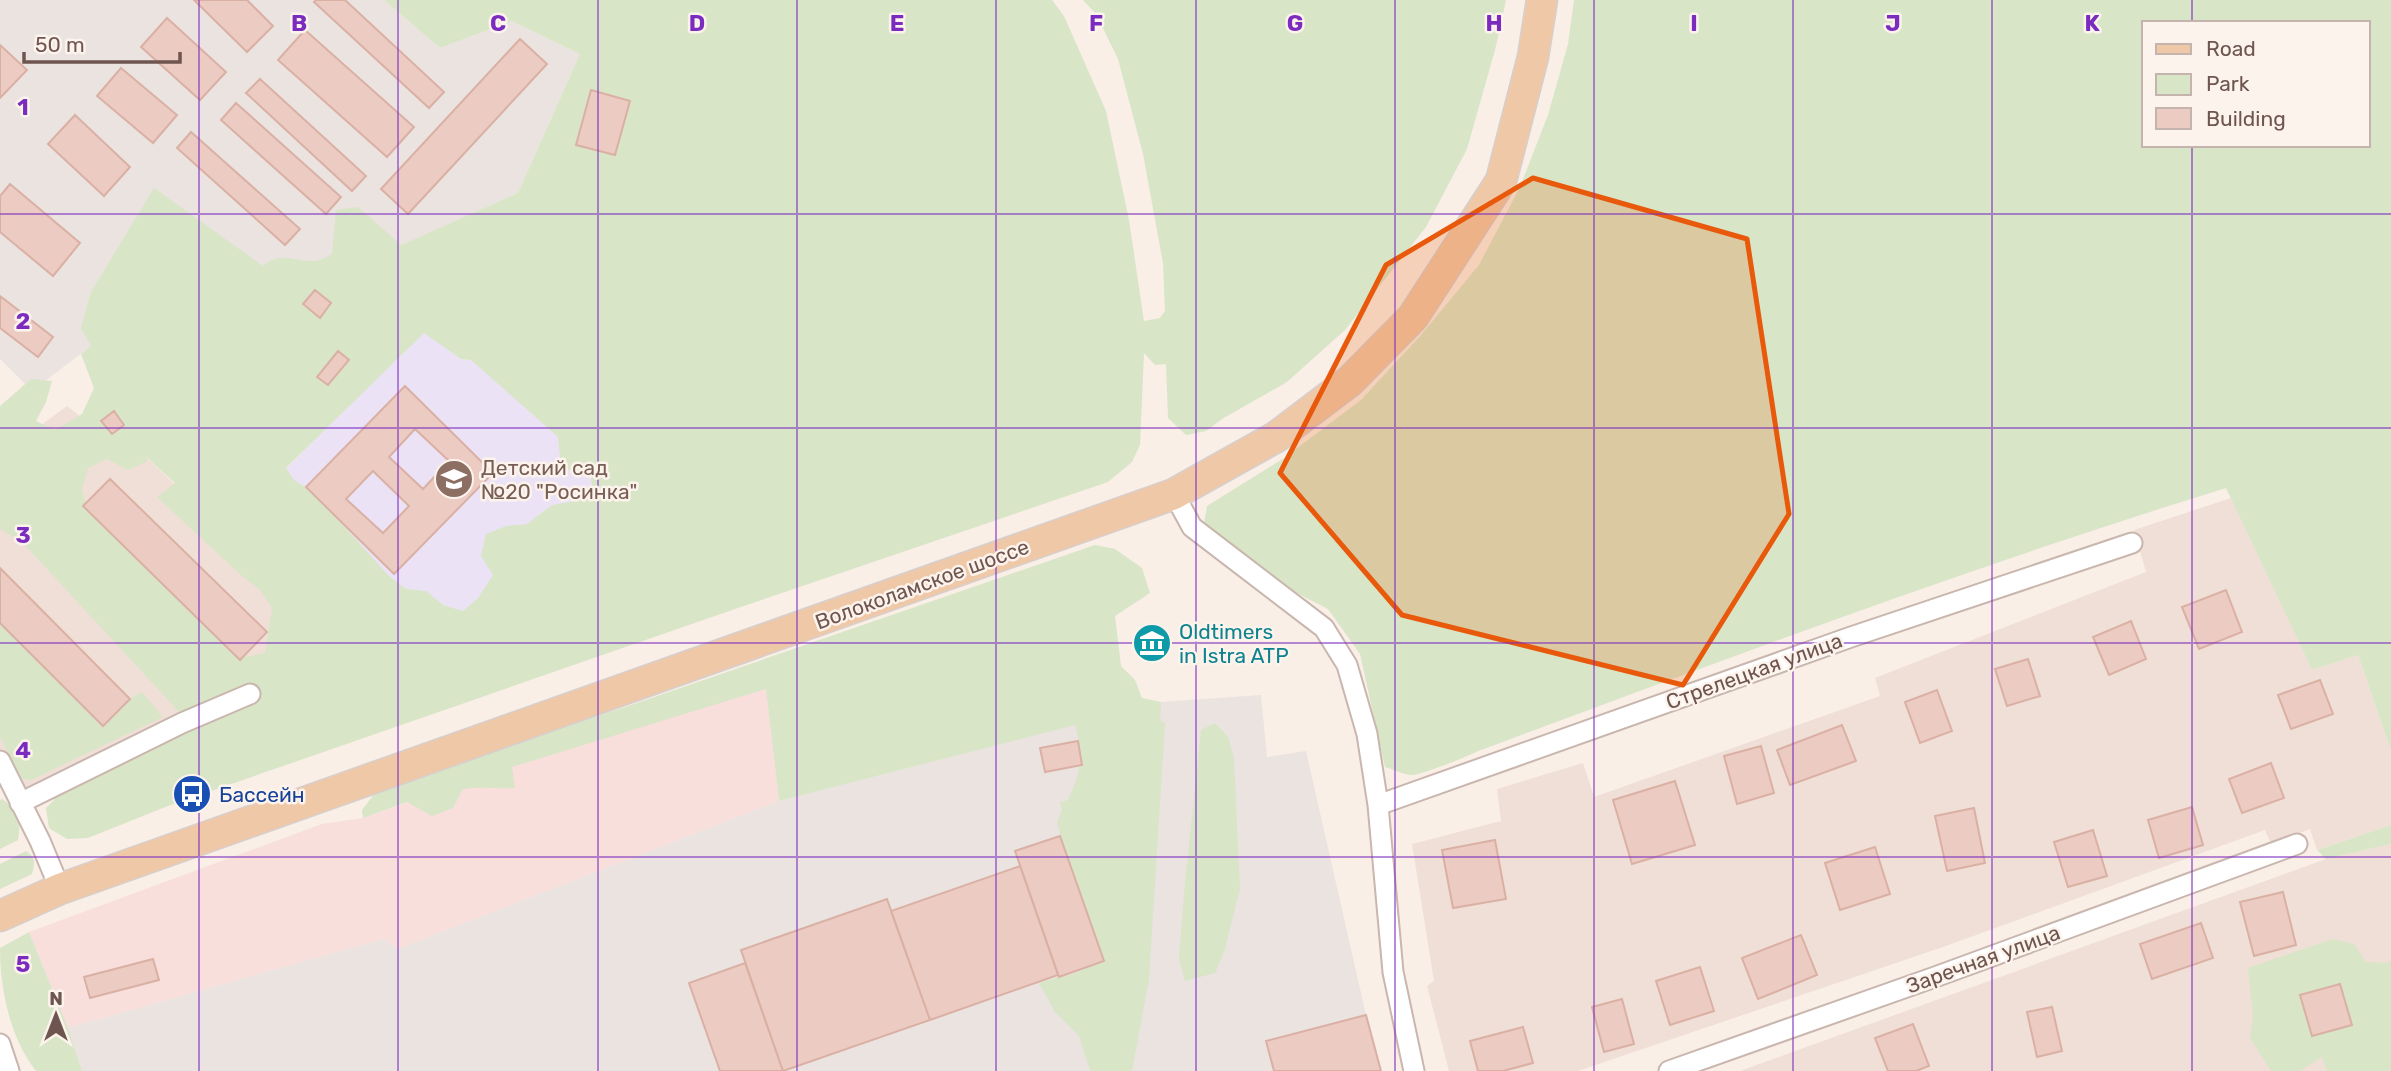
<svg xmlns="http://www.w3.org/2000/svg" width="2391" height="1071" viewBox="0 0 2391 1071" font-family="Rubik,sans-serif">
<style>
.residential{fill:#f0dfd6}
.commercial{fill:#f8dfdc}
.industrial{fill:#eae3e0}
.education{fill:#ebe3f5}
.green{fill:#d8e5c7;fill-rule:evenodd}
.building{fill:#ebcbc2;stroke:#dbb0a4;stroke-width:2;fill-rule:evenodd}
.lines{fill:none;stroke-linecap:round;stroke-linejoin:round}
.street-casing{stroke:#c9b6ae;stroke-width:23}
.primary-casing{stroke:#d7cfce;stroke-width:33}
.street{stroke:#fff;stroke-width:19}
.primary{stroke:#efc8a7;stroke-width:30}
.marked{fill:#e8590c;fill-opacity:0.2;stroke:#e8590c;stroke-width:5;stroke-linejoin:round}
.grid{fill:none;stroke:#7b2cbf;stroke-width:2;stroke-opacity:0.55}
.labels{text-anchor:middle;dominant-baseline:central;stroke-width:5;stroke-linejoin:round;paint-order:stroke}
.education-label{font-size:21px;fill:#785e54;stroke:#fcf3ec;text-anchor:start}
.street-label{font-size:21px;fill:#6f554f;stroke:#fcf3ec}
.culture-label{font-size:21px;fill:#0d838f;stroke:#fcf3ec;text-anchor:start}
.transit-label{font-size:21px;fill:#164399;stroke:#fcf3ec;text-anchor:start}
.grid-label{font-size:23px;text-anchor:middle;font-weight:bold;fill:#7b2cbf;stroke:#fcf3ec;stroke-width:5;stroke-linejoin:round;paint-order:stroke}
</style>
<rect width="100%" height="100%" fill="#f9efe6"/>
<path class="residential" d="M67 406 81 417 134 446 336 634 60 794 25 811 0 761V455Z
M2231 498 2312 670 2358 655 2391 751V825L2317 850 2310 829 2271 844 2265 830 1943 947 1578 1071H1449L1427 986 1434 981 1412 844 1501 821 1497 789 1583 763 1594 797 1880 696 1875 678 2146 572 2134 530Z
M2391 844V1071H1740L2326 859Z"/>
<path class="commercial" d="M765 678 779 801 398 949 384 939 68 1028 29 932 322 824 363 818Z"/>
<path class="industrial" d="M0 0H384L440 48 512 21 580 54 518 193 393 249 91 346 32 391 0 359Z
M1261 695 1267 757 1306 751 1366 1015 1381 1071H82L68 1028 384 939 398 949 779 801 1161 702Z"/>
<path class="education" d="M424 332 461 359 537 366 693 557 514 654 237 517Z"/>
<path class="green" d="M384 0H1052L1064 16 1106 111 1129 220 1144 321 1160 318 1165 311 1163 263 1143 154 1118 59 1096 14 1083 0H1506L1495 50 1467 149 1426 227 1345 330 1287 382 1222 419 1206 431 1186 435 1168 418 1166 364 1155 365 1144 353 1140 445 1132 462 1108 482 735 609 168 806 88 838 67 839 49 828 46 808 54 800 52 791 181 714 23 543 0 529V406L31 379 52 381 46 402 36 421 55 430 82 414 94 388 81 354 91 346 81 328 91 292 154 188 263 266C281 251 291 261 311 261 318 262 326 257 332 254L336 210 358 207 401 245 518 193 580 54 512 21 440 48ZM424 333 461 359 471 360 558 437 561 467 591 477 593 498 552 505 527 524 506 526 486 534 481 556 493 575 478 598 463 611 443 605 426 591 406 589 389 576 313 492 294 480 286 468ZM145 456 175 483 157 497 241 575 260 590 272 608 265 653 246 657 88 511 82 489 88 468 107 459 128 470 148 461Z
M1574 0H2391V751L2358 655 2312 670 2226 488C1973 566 1726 659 1478 751 1472 755 1420 775 1413 775 1404 775 1393 769 1385 767L1360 654 1328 609 1224 556 1202 536 1207 506 1284 458 1361 400 1421 335 1479 265 1520 187 1548 115 1568 44ZM2144 23H2368V145H2144Z
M1095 545 1115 549 1142 568 1150 593 1115 616 1121 666 1135 680 1142 698 1161 702 1160 720 1165 723 1149 979 1132 1071H1090L1079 1036 1055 1012 1039 983C1068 972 1089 979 1100 946L1087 928 1057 822 1062 810 1060 802 1068 800C1082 769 1084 757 1075 725L779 801 766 689 512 767 515 788C496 789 481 786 463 789L453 808 432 816 407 802 363 818 362 810 375 793 393 783 631 705Z
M0 623 102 726 130 699 142 692 163 717 31 780 22 779 0 737Z
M1215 723 1228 737 1234 758 1240 889 1224 952 1215 973 1185 981 1179 959 1184 894 1201 730Z
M2 799C21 812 21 819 18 840L0 849V800Z
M2391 825V844L2326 859 2317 850Z
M26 851C36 858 35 863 32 874L0 889V864Z
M29 932 68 1028 82 1071H36C10 1038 0 989 0 948Z
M2333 939 2354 944 2366 962 2387 963 2391 961V1071H2327L2322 1057 2300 1071H2271L2250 1038 2253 1016 2248 968Z"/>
<path class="building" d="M194 0H247L273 26 247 52Z
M316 0H345L444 92 429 108 314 2Z
M167 18 226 72 200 100 141 47Z
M305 30 414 127 387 157 278 60Z
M520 39 547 64 408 214 381 189Z
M0 45 27 70 0 98Z
M121 68 177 115 153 143 97 96Z
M260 79 366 176 352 191 246 93Z
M591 90 630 101 615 155 576 145Z
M236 103 341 197 326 214 221 120Z
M75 115 130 167 104 196 48 144Z
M191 132 300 229 285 245 177 148Z
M10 184 80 243 53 276 0 232V196Z
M315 290 331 303 320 318 303 304Z
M0 296 53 337 38 357 0 328Z
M338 351 349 360 328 385 317 377Z
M405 386 493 473 394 574 306 487ZM415 429 449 461 423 489 389 457ZM373 471 409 506 383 533 346 499Z
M114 411 124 425 112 434 101 421Z
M110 479 267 632 240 660 83 506Z
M0 568 130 699 103 726 0 623Z
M2226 590 2242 632 2199 649 2182 607Z
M2131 621 2146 659 2109 675 2093 637Z
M2028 659 2040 696 2007 706 1995 669Z
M2320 680 2333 714 2291 729 2278 695Z
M1937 690 1952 731 1920 743 1905 702Z
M1842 725 1856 761 1790 785 1777 750Z
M1078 741 1082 765 1045 772 1040 748Z
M1761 746 1774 793 1737 804 1724 756Z
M2271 763 2284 798 2242 813 2229 779Z
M1675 781 1695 845 1632 864 1613 800Z
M2192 807 2203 845 2159 858 2148 820Z
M1974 808 1985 863 1947 871 1935 816Z
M2093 830 2107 876 2068 887 2054 842Z
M1060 836 1104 961 1059 977 1015 851Z
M1495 840 1506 899 1453 908 1442 850Z
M1875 847 1890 894 1840 910 1825 863Z
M1020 866 1058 975 930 1020 891 911Z
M2283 892 2296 945 2254 956 2240 902Z
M887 899 930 1020 783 1071 741 950Z
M2201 923 2213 958 2152 979 2140 944Z
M1801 935 1817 975 1758 999 1742 958Z
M153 959 159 980 90 998 84 977Z
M745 963 783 1071H720L689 983Z
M1700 967 1714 1011 1670 1025 1656 981Z
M2340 984 2352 1025 2312 1036 2300 995Z
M1622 999 1634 1044 1604 1052 1592 1007Z
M2052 1007 2062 1051 2037 1057 2027 1012Z
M1366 1015 1381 1071H1274L1266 1041Z
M1913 1024 1929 1066 1916 1071H1888L1875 1038Z
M1523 1027 1533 1063 1503 1071H1478L1470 1041Z"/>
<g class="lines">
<defs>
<path id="street" d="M1174 494 1192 527 1324 628 1347 665 1367 734 1378 805 1393 972 1414 1071
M0 761 40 841 60 889
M20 803 182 723 250 694
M1378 805 1851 637 2132 543
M0 1044 9 1071
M1669 1071 1935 977 2297 844"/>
<path id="primary" d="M0 916 60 889 1174 494 1276 437 1350 381 1413 317 1501 181 1533 57 1542 0"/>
</defs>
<use href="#street" class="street-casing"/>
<use href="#primary" class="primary-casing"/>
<use href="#street" class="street"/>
<use href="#primary" class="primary"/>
</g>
<path class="marked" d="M1533 178 1747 239 1789 514 1683 685 1402 615 1280 473 1386 265Z"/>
<path class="grid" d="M199 0V1071M398 0V1071M598 0V1071M797 0V1071M996 0V1071M1196 0V1071M1395 0V1071M1594 0V1071M1793 0V1071M1992 0V1071M2192 0V23M2192 145V1071M0 214H2391M0 428H2391M0 643H2391M0 857H2391"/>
<defs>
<symbol id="school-disc" viewBox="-11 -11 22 22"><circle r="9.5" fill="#8d6e63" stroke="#fcf3ec"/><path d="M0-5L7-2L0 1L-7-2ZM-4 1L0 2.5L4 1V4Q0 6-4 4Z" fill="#fff"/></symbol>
<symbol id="museum-disc" viewBox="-11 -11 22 22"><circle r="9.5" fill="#0f9aa8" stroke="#fcf3ec"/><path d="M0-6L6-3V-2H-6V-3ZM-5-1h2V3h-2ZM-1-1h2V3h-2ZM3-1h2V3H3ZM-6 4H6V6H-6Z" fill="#fff"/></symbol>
<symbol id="bus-disc" viewBox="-11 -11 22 22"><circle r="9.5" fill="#1a4fb4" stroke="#fcf3ec"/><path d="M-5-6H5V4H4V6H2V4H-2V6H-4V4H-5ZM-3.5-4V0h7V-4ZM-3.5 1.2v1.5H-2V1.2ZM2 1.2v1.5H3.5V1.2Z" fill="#fff"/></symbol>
</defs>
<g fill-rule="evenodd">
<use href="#school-disc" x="432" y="457" width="44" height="44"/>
<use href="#museum-disc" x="1130" y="621" width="44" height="44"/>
<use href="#bus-disc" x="170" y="772" width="44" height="44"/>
</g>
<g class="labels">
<g class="education-label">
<text x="481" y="467">Детский сад<tspan x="481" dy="24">№20 "Росинка"</tspan></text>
</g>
<g class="street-label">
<text transform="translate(922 584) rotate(-20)">Волоколамское шоссе</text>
<text transform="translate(1754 671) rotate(-20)">Стрелецкая улица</text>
<text transform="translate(1983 959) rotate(-20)">Заречная улица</text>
</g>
<g class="culture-label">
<text x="1179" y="631">Oldtimers<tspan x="1179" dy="24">in Istra ATP</tspan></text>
</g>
<g class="transit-label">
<text x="219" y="794">Бассейн</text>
</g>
</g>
<g class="grid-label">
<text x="299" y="31">B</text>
<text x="498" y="31">C</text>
<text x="697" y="31">D</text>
<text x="897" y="31">E</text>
<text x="1096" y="31">F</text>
<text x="1295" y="31">G</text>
<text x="1494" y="31">H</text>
<text x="1694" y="31">I</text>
<text x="1893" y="31">J</text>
<text x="2092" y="31">K</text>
<text x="23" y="115">1</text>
<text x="23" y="329">2</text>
<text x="23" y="543">3</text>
<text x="23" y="758">4</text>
<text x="23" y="972">5</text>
</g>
<rect x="2142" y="21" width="228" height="126" fill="#fcf3ec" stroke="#c4b4ad" stroke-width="2"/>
<rect x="2156" y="44" width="35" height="10" fill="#efc8a7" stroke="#c4b4ad" stroke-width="2"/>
<text x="2206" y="56" font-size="21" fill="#6f554f">Road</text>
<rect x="2156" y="74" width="35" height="21" fill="#d8e5c7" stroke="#c4b4ad" stroke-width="2"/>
<text x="2206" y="91" font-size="21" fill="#6f554f">Park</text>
<rect x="2156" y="108" width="35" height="21" fill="#ebcbc2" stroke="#c4b4ad" stroke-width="2"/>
<text x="2206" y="126" font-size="21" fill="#6f554f">Building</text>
<g transform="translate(56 1015)" stroke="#fcf3ec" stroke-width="5" paint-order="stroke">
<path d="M0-5L12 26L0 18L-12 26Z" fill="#6f554f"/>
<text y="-10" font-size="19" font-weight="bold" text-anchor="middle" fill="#6f554f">N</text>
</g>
<path d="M24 52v10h156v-10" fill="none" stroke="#6f554f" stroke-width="3.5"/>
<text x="35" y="52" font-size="21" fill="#6f554f" stroke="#fcf3ec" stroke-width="5" paint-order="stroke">50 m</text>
</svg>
